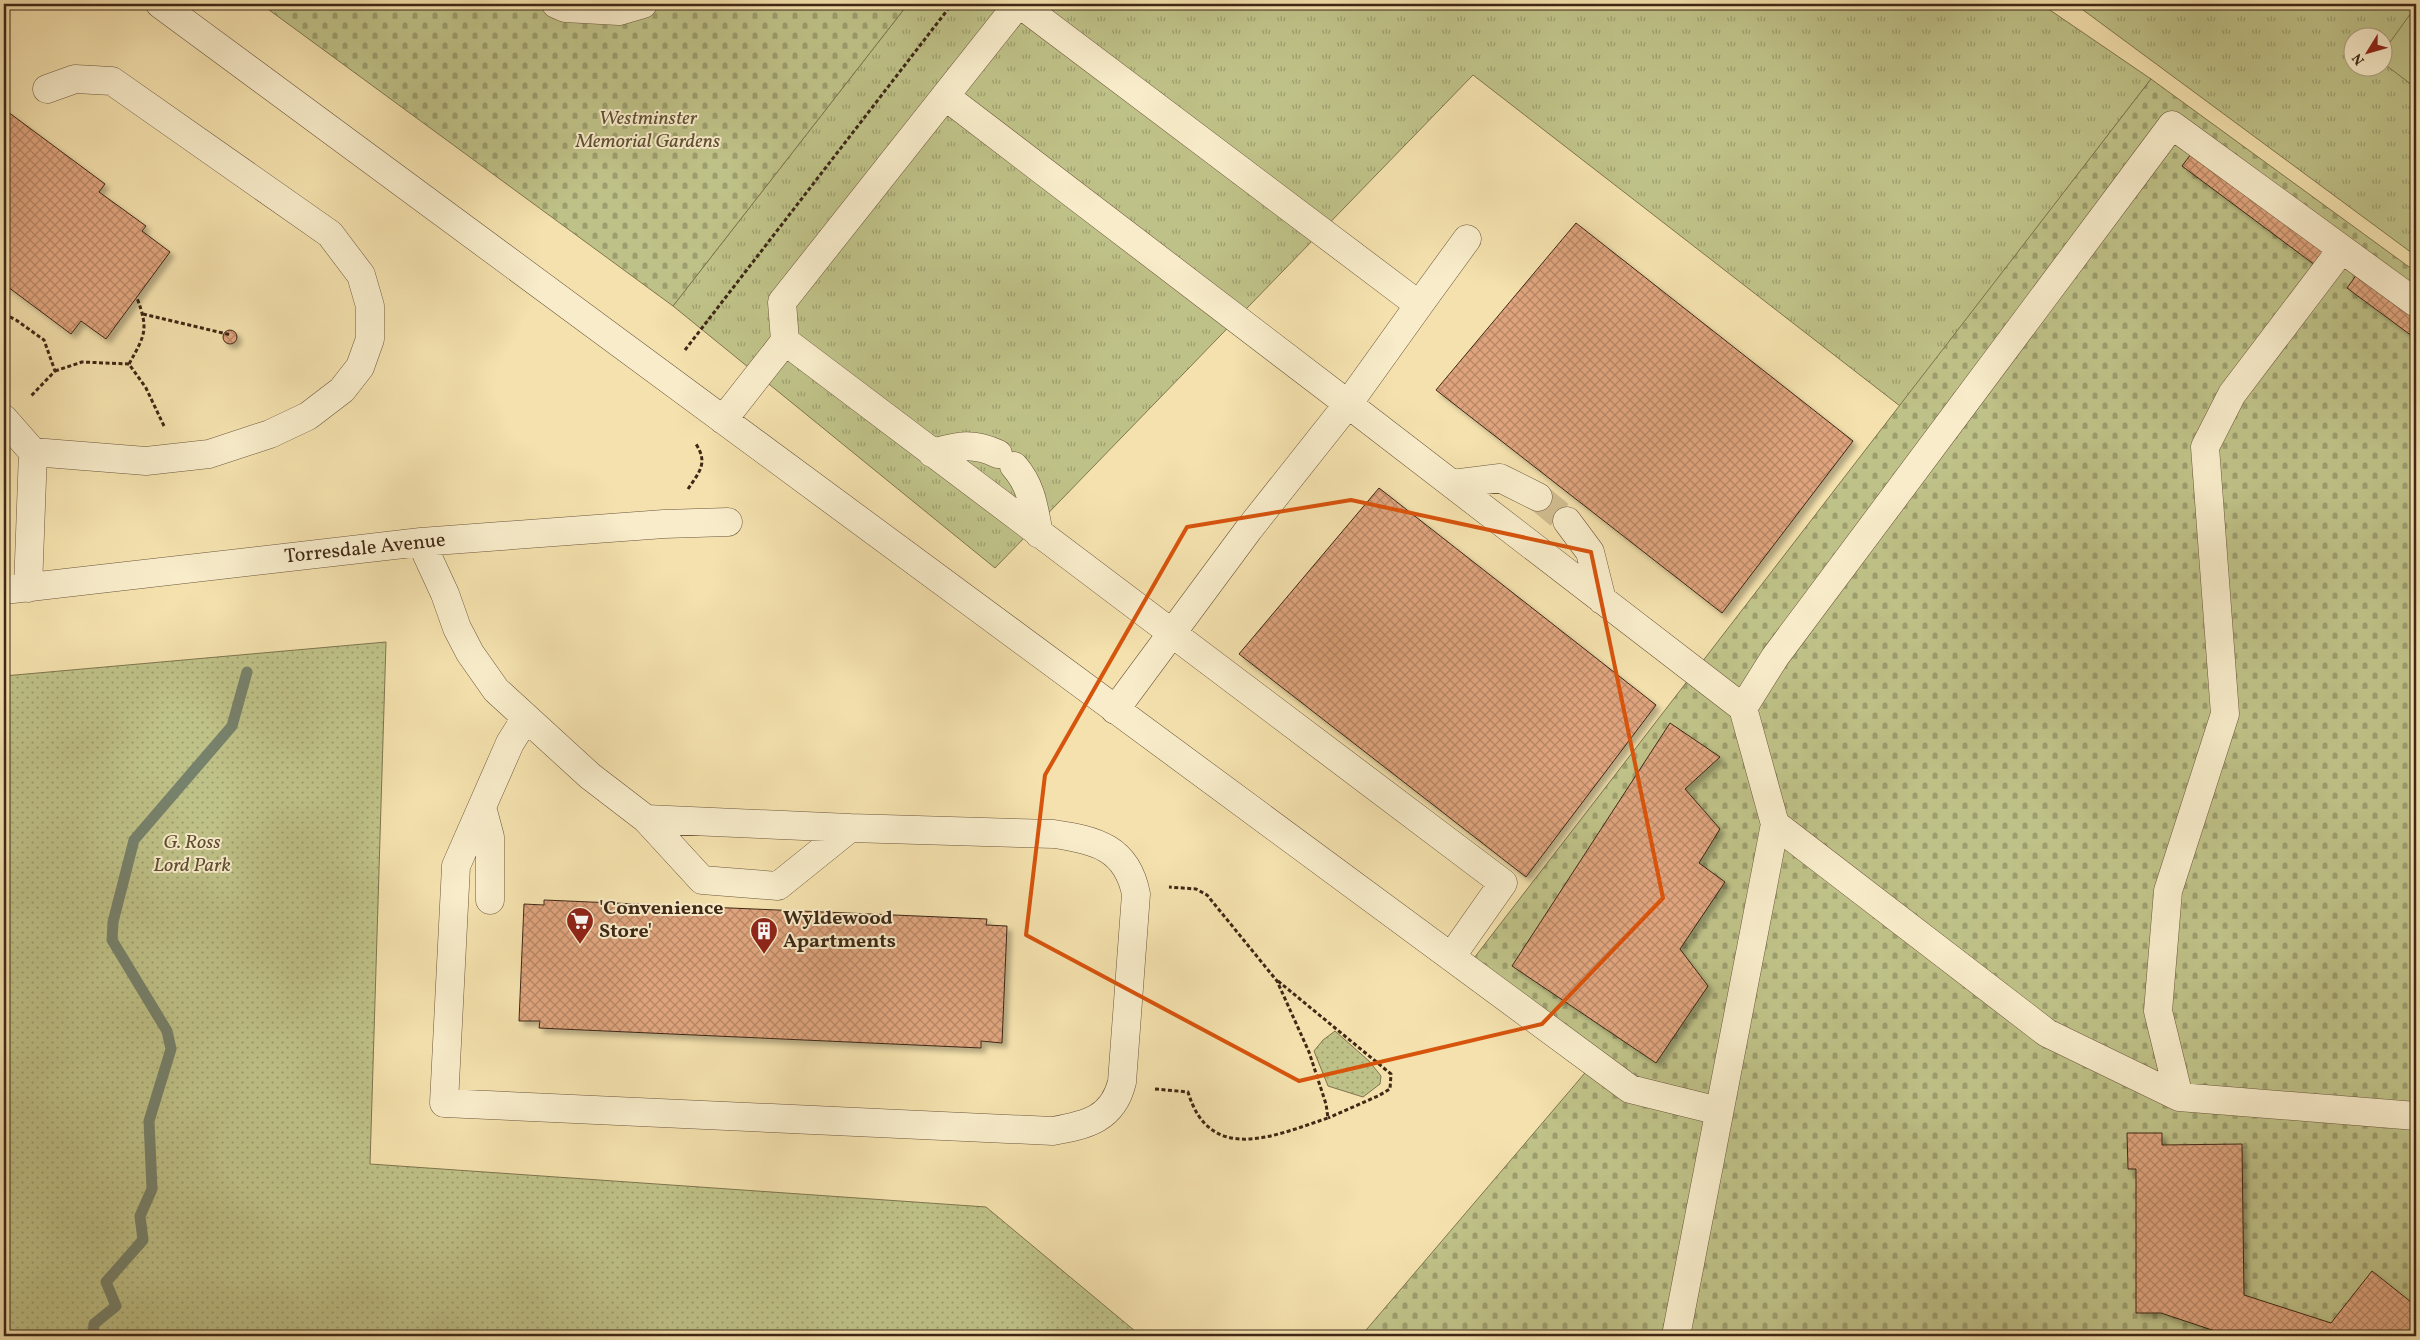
<svg xmlns="http://www.w3.org/2000/svg" width="2420" height="1340" viewBox="0 0 2420 1340" font-family="Vollkorn,serif">
<style>
.grass{fill:url(#grass-tufts);stroke:#7f754f;fill-rule:evenodd}
.cemetery{fill:url(#cemetery-stones);stroke:#7f754f}
.park{fill:url(#park-dots);stroke:#7f754f}
.pitch{fill:#bfc288;stroke:#7f754f}
.lines{fill:none;stroke-linecap:round;stroke-linejoin:round}
.stream{stroke:#77826c;stroke-width:11}
.building{fill:url(#building-cross-hatch);stroke:#3f2816;filter:url(#shadow)}
.minor-tunnel{stroke:#d0bc8f;stroke-width:28;stroke-dasharray:28 14;stroke-linecap:butt}
.minor-casing{stroke:#6c563c;stroke-width:29}
.path{stroke:#3f2816;stroke-width:3;stroke-dasharray:4 2.5;stroke-linecap:butt}
.minor{stroke:#f8ecca;stroke-width:28}
.marked{fill:none;stroke:#d7540d;stroke-width:4;stroke-linejoin:round}
.labels{text-anchor:middle;dominant-baseline:central;stroke-width:4;stroke-linejoin:round;paint-order:stroke}
.park-label{font-size:20px;font-style:italic;fill:#5f4e32;stroke:#f8ecca}
.street-label{font-size:20px;fill:#3f2816;stroke:#f8ecca}
.poi-label{font-size:20px;font-weight:bold;fill:#3f2816;stroke:#f8ecca;text-anchor:start}
</style>
<defs>
<pattern id="grass-tufts" width="24" height="20" patternUnits="userSpaceOnUse" patternTransform="scale(1.25)"><rect width="24" height="20" fill="#bfc288"/><path d="M3 7l-1-3M5 7V3M7 7l1-3M15 17l-1-3M17 17v-4M19 17l1-3" fill="none" stroke="#9d9e6e"/></pattern>
<pattern id="cemetery-stones" width="16" height="16" patternUnits="userSpaceOnUse" patternTransform="scale(1.25)"><rect width="16" height="16" fill="#bfc288"/><path d="M2 7V4a2 2 0 0 1 4 0v3zM10 15v-3a2 2 0 0 1 4 0v3z" fill="#9d9e6e"/></pattern>
<pattern id="park-dots" width="8" height="8" patternUnits="userSpaceOnUse" patternTransform="scale(1.25)"><rect width="8" height="8" fill="#bfc288"/><path d="M2 2h.1M6 6h.1" fill="none" stroke="#9d9e6e" stroke-width="1.8" stroke-linecap="round"/></pattern>
<pattern id="building-cross-hatch" width="8" height="8" patternUnits="userSpaceOnUse" patternTransform="scale(1.25)"><rect width="8" height="8" fill="#dfa47d"/><path d="M0 0l8 8M0 8l8-8" fill="none" stroke="#b68665"/></pattern>
<filter id="shadow"><feDropShadow dx="4.5" dy="4.5" stdDeviation="2.5" flood-color="#0004"/></filter>
</defs>
<rect width="100%" height="100%" fill="#f4e1ad"/>
<filter id="stains"><feTurbulence type="fractalNoise" baseFrequency=".004" numOctaves="4"/><feColorMatrix values="0 0 0 0 .2 0 0 0 0 .09 0 0 0 0 .02 0 0 0 .5 -.17"/></filter>
<radialGradient id="worn" r=".72"><stop offset=".6" stop-color="#630" stop-opacity="0"/><stop offset="1" stop-color="#630" stop-opacity=".3"/></radialGradient>
<path class="grass" d="M908 4H2041L2151 79 1900 406 1473 75 995 568 673 306Z
M2075 4H2416V256ZM2352 38H2382V68H2352Z"/>
<path class="cemetery" d="M261 4H908L673 306Z
M2151 79 2416 272V1336H1361L1590 1067 1461 975Z"/>
<path class="park" d="M386 642 370 1164 986 1207 1141 1336H4V676Z
M1335 1031 1369 1061 1381 1076 1380 1084 1363 1097 1328 1086 1314 1051 1323 1040Z"/>
<path class="pitch" d="M2416 6V88L2383 63V52Z"/>
<g class="lines">
<path class="stream" d="M93 1336 94 1324 116 1306 106 1282 143 1240 140 1216 152 1189 149 1121 171 1049 167 1031 112 940 113 922 134 840 232 726 247 672"/>
</g>
<path class="building" d="M4 109 105 184 99 192 146 226 142 231 170 252 106 339 81 321 71 334 4 284Z
M2194 150 2327 249 2315 265 2182 166Z
M1576 223 1853 441 1722 613 1436 390Z
M2360 270 2416 311V339L2347 288Z
M223 337a7 7 0 1 1 14 0a7 7 0 1 1-14 0Z
M1379 488 1656 705 1526 877 1239 654Z
M1670 723 1720 757 1685 789 1720 829 1699 863 1725 882 1680 949 1708 986 1656 1063 1512 966Z
M544 900 987 919 986 925 1007 926 1002 1043 981 1041V1048L539 1028 540 1021H519L524 904 544 905Z
M2127 1133H2162V1145L2242 1144 2244 1295 2331 1323 2372 1271 2416 1306V1336H2230L2161 1313H2136V1169H2128Z"/>
<g class="lines">
<path class="minor-tunnel" d="M1538 497 1567 521"/>
<defs>
<path id="minor" d="M160 4 1630 1089 1719 1111
M556 4 565 8 619 11 643 4
M945 96 1348 404 1419 305 1020 4
M2416 303 2172 125 1775 657 1743 708 1775 824 2047 1033 2179 1097 2416 1116
M1419 305 1467 239
M785 341 1503 883 1451 957
M4 419 33 452 28 588
M723 420 785 341 782 302 1018 4
M33 452 146 461 209 454 270 434 308 416 342 390 360 367 370 339V306L361 275 330 234 112 81 75 79 47 89
M932 453C958 446 972 442 998 454
M1014 466C1032 486 1034 509 1039 534
M1452 484 1500 478 1538 497
M1567 521 1590 552 1602 600
M421 542 445 594 457 628 470 653 496 690 590 776 646 819 702 880 778 886 850 828 1054 834C1096 840 1127 848 1136 894L1122 1082C1113 1119 1087 1125 1053 1131L444 1103 456 866 510 743 525 719
M4 590 421 542 664 524 728 522
M1115 710 1249 529 1348 404 1743 708
M482 807 490 837V900
M646 819 850 828
M2179 1097 2158 1011 2168 891 2225 714 2205 447 2232 394 2342 249
M1676 1336 1775 824"/>
</defs>
<use href="#minor" class="minor-casing"/>
<path class="path" d="M4 314 16 320 44 340 55 371 30 397
M143 314 231 335
M685 350 952 4
M129 364C145 335 149 330 137 298
M55 371 82 362 129 364 146 388 164 426
M688 489C700 471 708 463 696 444
M1278 981 1391 1074 1390 1089 1378 1096 1328 1118
M1155 1089 1188 1092C1210 1166 1276 1135 1328 1118L1326 1104 1309 1052 1277 981 1207 895 1196 889 1169 887"/>
<use href="#minor" class="minor"/>
</g>
<path class="marked" d="M1351 500 1591 552 1663 898 1542 1024 1299 1081 1026 935 1045 775 1187 527Z"/>
<defs>
<symbol id="supermarket-pin" viewBox="-11 -11 22 30"><path d="M0 17L-7.5 6A9.5 9.5 0 1 1 7.5 6Z" fill="#8f2418" stroke="#f8ecca"/><path d="M-6-5.5h2.5l.6 2H6L4.5 2H-2.5L-4.4-4H-6ZM-1.5 3.2a1.3 1.3 0 1 0 .1 0ZM3 3.2a1.3 1.3 0 1 0 .1 0Z" fill="#fff"/></symbol>
<symbol id="building-pin" viewBox="-11 -11 22 30"><path d="M0 17L-7.5 6A9.5 9.5 0 1 1 7.5 6Z" fill="#8f2418" stroke="#f8ecca"/><path d="M-4-6H4V6H1V3H-1V6H-4ZM-2.5-4.3h1.7v1.8h-1.7ZM.8-4.3h1.7v1.8H.8ZM-2.5-1h1.7V.8h-1.7ZM.8-1h1.7V.8H.8Z" fill="#fff"/></symbol>
</defs>
<g fill-rule="evenodd">
<use href="#supermarket-pin" x="564" y="905" width="32" height="43"/>
<use href="#building-pin" x="748" y="915" width="32" height="43"/>
</g>
<g class="labels">
<g class="park-label">
<text x="648" y="119">Westminster<tspan x="648" dy="23">Memorial Gardens</tspan></text>
<text x="192" y="843">G. Ross<tspan x="192" dy="23">Lord Park</tspan></text>
</g>
<g class="street-label">
<text transform="translate(365 549) rotate(-6)">Torresdale Avenue</text>
</g>
<g class="poi-label">
<text x="599" y="909">'Convenience<tspan x="599" dy="23">Store'</tspan></text>
<text x="783" y="919">Wyldewood<tspan x="783" dy="23">Apartments</tspan></text>
</g>
</g>
<rect width="2420" height="1340" fill="none" stroke="#f4e1ad" stroke-width="20"/>
<rect x="5" y="5" width="2410" height="1330" fill="none" stroke="#3f2816" stroke-width="2.5"/>
<rect x="10" y="10" width="2400" height="1320" fill="none" stroke="#3f2816"/>
<g transform="translate(2368 52) rotate(233)"><circle r="24" fill="#f8ecca" stroke="#ae9e82"/>
<path d="M0-4L9 19L0 12L-9 19Z" fill="#8f2418"/>
<text y="-8" font-size="14" font-weight="bold" text-anchor="middle" fill="#3f2816">N</text>
</g>
<rect width="100%" height="100%" filter="url(#stains)"/>
<rect width="100%" height="100%" fill="url(#worn)"/>
</svg>
